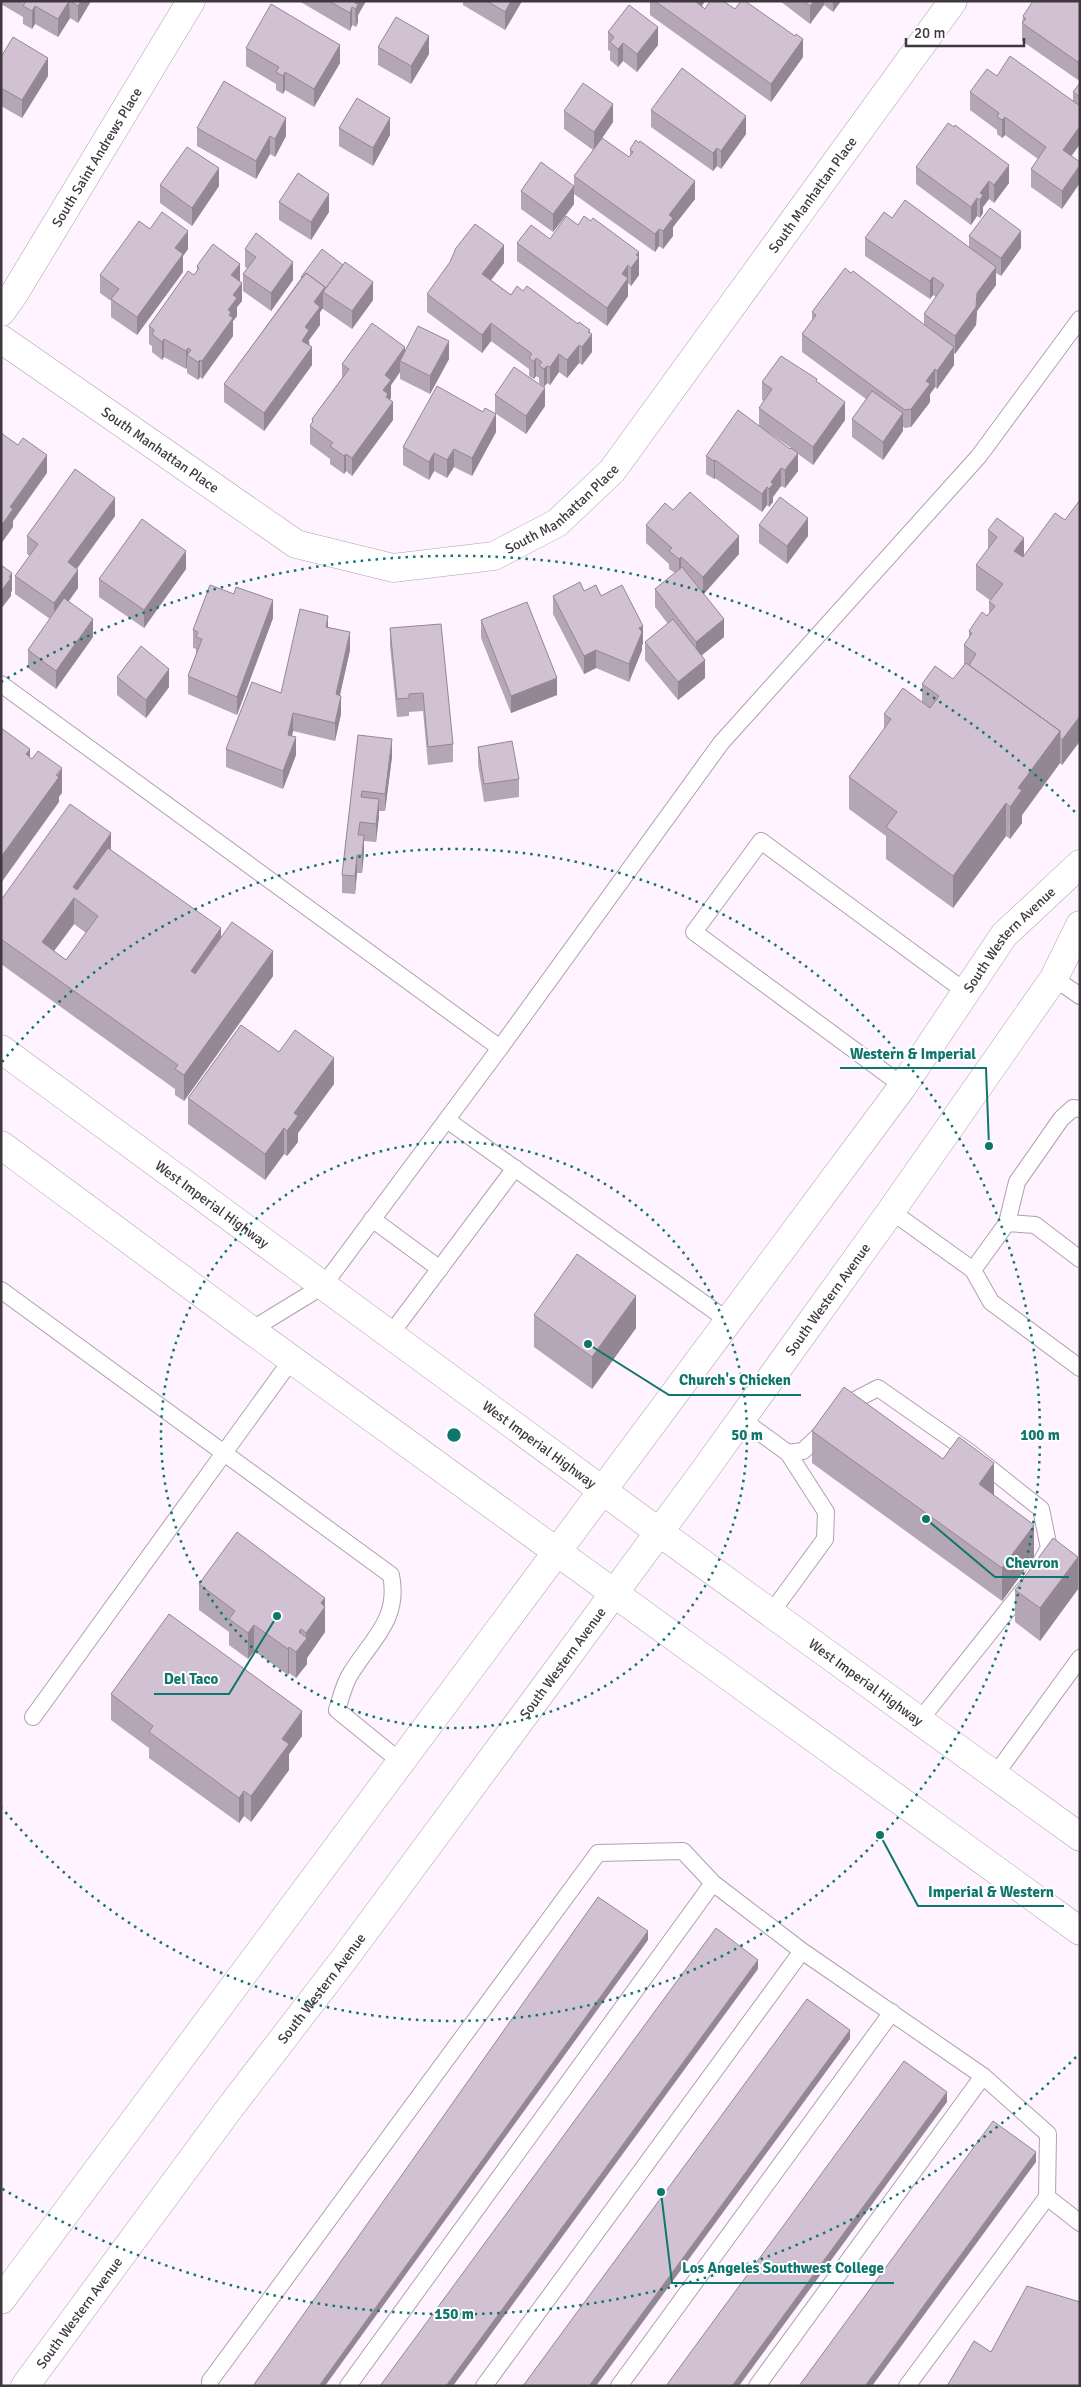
<svg xmlns="http://www.w3.org/2000/svg" width="1081" height="2387" viewBox="0 0 1081 2387" font-family="Signika,sans-serif">
<style>
.lines{fill:none;stroke-linecap:round;stroke-linejoin:round}
.service-casing{stroke:#b0a0b1;stroke-width:18}
.minor-casing{stroke:#b0a0b1;stroke-width:29}
.primary-casing{stroke:#b0a0b1;stroke-width:29}
.service{stroke:#fff;stroke-width:16}
.minor{stroke:#fff;stroke-width:28}
.primary{stroke:#fff;stroke-width:28}
.wall{fill:#b5a6b5;fill-rule:evenodd}
.shaded-wall{fill:#938794}
.building{fill:#d2c1d3;stroke:#938794;fill-rule:evenodd}
.ring{fill:none;stroke:#0f766e;stroke-width:2.5;stroke-dasharray:2.5 5}
.labels{text-anchor:middle;dominant-baseline:central;stroke-width:4;stroke-linejoin:round;paint-order:stroke}
.street-label{font-size:14px;fill:#3f383f;stroke:#fff}
.centre{fill:#0f766e;stroke:#fff;stroke-width:2.5}
.ring-label{font-size:15px;text-anchor:middle;font-weight:bold;fill:#0f766e;stroke:#fff;stroke-width:4;stroke-linejoin:round;paint-order:stroke}
.leader{fill:none;stroke:#0f766e;stroke-width:2}
.callout-dot{fill:#0f766e;stroke:#fff;stroke-width:2}
.callout-label{font-size:15px;text-anchor:middle;font-weight:bold;fill:#0f766e;stroke:#fff;stroke-width:4;stroke-linejoin:round;paint-order:stroke}
</style>
<rect width="100%" height="100%" fill="#fef3fe"/>
<g class="lines">
<defs>
<path id="service" d="M1 684 500 1048
M1054 978 1080 996
M903 1086 694 932 761 841 966 992
M447 1120 730 1322
M891 1211 973 1270 991 1302 1080 1368
M372 1219 440 1269
M1007 1223 1017 1182 1061 1119 1073 1108 1080 1109
M973 1270 1007 1223 1035 1225 1080 1259
M1 1290 391 1575C400 1619 372 1639 351 1673 344 1683 341 1698 337 1710L401 1762
M251 1330 323 1286 500 1048 721 743 979 456 1080 319
M390 1335 515 1168
M844 1410 851 1402 878 1388 968 1451 1041 1509 1049 1548 1029 1583 920 1720
M741 1419 788 1453 803 1451 827 1428
M771 1613 825 1539 826 1512 788 1453
M33 1717 292 1359
M995 1775 1080 1658
M210 2386V2381L598 1853 683 1851 713 1883 802 1951 983 2076 1048 2134 1047 2197
M348 2386 713 1883
M484 2386 802 1951
M619 2386 892 2012
M757 2386 983 2076
M907 2386 1047 2197 1080 2223"/>
<g id="minor">
<path id="s1" d="M1 312 14 294 191 1"/>
<path id="s2" d="M1 339 296 544 393 568 494 556 557 523 612 471 953 1"/>
</g>
<g id="primary">
<path id="s3" d="M1 1049 659 1532 1080 1837"/>
<path d="M1 1145 251 1330 1080 1931"/>
<path id="s4" d="M1 2300 903 1086 1004 935 1080 864"/>
<path id="s5" d="M25 2386 229 2109 345 1958 699 1478 891 1211 1054 978 1080 925"/>
</g>
</defs>
<use href="#service" class="service-casing"/>
<use href="#minor" class="minor-casing"/>
<use href="#primary" class="primary-casing"/>
<use href="#service" class="service"/>
<use href="#minor" class="minor"/>
<use href="#primary" class="primary"/>
</g>
<path class="wall" d="M1 1H91L78 23 70 18 58 37 35 24 32 29 23 24V17L1 4Z
M299 1H366L358 15V22L356 27 352 25 350 31Z
M463 1H522L505 30 463 5Z
M650 1H705L702 6 705 9 803 57 771 102 650 15Z
M780 1H841L833 12 824 5 810 24Z
M1080 1 1078 80 1022 41V23L1023 16Z
M608 32 658 45 637 72 623 61 618 67 610 60V51L608 50Z
M378 47 429 54 411 84 378 65Z
M246 48 340 63 314 107 285 90 283 94 276 90V84L246 66Z
M1 57 48 76 22 118 1 106Z
M997 76 1073 101V92L1080 83V144L1071 156 1062 209 1031 187V169L1038 159 1005 135 1002 138 997 134V130L970 110V92Z
M651 110 746 134 721 169 717 166 713 171 651 127Z
M564 111 613 122 602 138 629 157 630 156V149L695 199 673 227V236L663 249 659 246 655 252 574 194V176L593 150 564 129Z
M197 128 286 136 275 157 270 154 256 179 197 146Z
M339 128 390 135 373 166 339 146Z
M916 167 1009 183 994 203 989 199 983 207V213L980 218 977 216 971 225 916 184Z
M160 185 219 186 192 226 160 203Z
M521 191 574 204 553 232 521 209Z
M279 202 329 212 311 240 279 220Z
M892 218 969 247V236L1021 248 1001 276 996 273V285L977 311 976 325 955 354 954 353V365L937 389 935 387 930 394V402L911 427 905 428 903 427V431L883 460 852 437V419L866 399 802 352V334L812 320V312L924 325V314L936 297 933 295 930 299 865 256V238Z
M150 229 188 249 183 256V272L137 335 111 317V301L100 293V275Z
M550 239 639 270V275L631 286 628 283V296L607 326 517 261V243Z
M245 249 293 280 271 311 243 291V274L247 268 245 267Z
M504 263 491 280 511 295 523 291 590 333 592 352 582 365 579 363 567 378 559 372 550 385 547 383 544 387 539 383V378L536 376 534 379 529 376V369L491 341 482 353 427 312V294Z
M197 266 240 281 242 301 237 307V316L233 321V336L202 379 200 377 198 380 187 373V367L186 369 164 357 162 360 152 352V346L149 344V326L194 275 197 271Z
M301 277 373 300 352 329 323 309V308L320 312V325L309 340 312 365 264 431 224 402V384L301 278Z
M405 350 449 359 430 394 400 379V372L391 385V398L390 399 393 420 352 476 346 471 344 474 330 464V459L310 444V426L312 423V419L342 378V364Z
M762 382H817L845 420 813 465 798 454V471L785 488 781 486 773 497V502L769 507 767 505 762 512 715 478 714 479 706 474V456L759 425V408L764 401 762 400ZM768 432 791 448 790 449Z
M495 395 545 406 526 434 495 413Z
M496 432 472 476 454 467 447 478 434 471 429 480 403 465V447Z
M1080 500V741L1062 765 1060 763 1022 815V823L1010 839 1006 836 953 908 886 859V836L849 809V777L884 729V714L922 703V684L953 679 964 665V645L969 638V631L987 616 989 613V602L991 601 976 590V565L988 549V530L1024 556 1065 520Z
M673 510 739 554 703 594 724 637 702 655 705 678 678 700 645 660V642L668 624 655 607V589L675 573 669 569V564L646 543V525Z
M115 516 77 569 78 588 69 601 93 637 56 689 28 668V650L50 619 15 594V576L30 556 27 554V536Z
M759 525 808 536 787 564 759 543Z
M186 569 144 628 99 597V579Z
M584 591 601 596 643 644 642 645V650L629 682 596 668 584 674 553 614V596Z
M273 618 237 715 188 694V676L196 655V649L193 648V630Z
M481 620 557 695 511 713 481 638Z
M328 627 350 650 340 695 341 714 335 741 293 731 292 736 296 755 283 789 226 767V749L281 693Z
M390 628 453 744V762L428 765 423 711 409 712V716L397 717 390 646Z
M117 677 169 687 146 718 117 695Z
M358 735 392 757 385 811H379L376 842 364 841V853L362 873H357L355 894 342 893V875Z
M478 747 519 779V797L484 802 478 764Z
M111 850 221 938 273 976 184 1101 175 1095V1089L1 964V900ZM74 924 86 933 66 960 54 951Z
M279 1052 334 1084 298 1133V1142L287 1156 284 1154 265 1180 188 1124V1098Z
M534 1315 636 1328 592 1389 534 1347Z
M812 1431 943 1459 994 1495 1034 1557 1002 1601 812 1463Z
M199 1584 325 1598V1632L307 1658V1664L296 1678 289 1673 288 1675 254 1651 248 1659 229 1645V1632L199 1610Z
M1078 1589 1040 1641 1015 1622V1590Z
M111 1694 302 1736 289 1754V1770L251 1822 244 1816 239 1823 149 1758V1748L111 1720Z"/>
<path class="shaded-wall" d="M69 1 70 18 58 37V19Z
M81 1H91L78 23V6Z
M355 1H366L358 15V22L356 27 355 3Z
M511 1H522L505 30V12Z
M693 1H705L693 18Z
M814 1H824V5L810 24V6Z
M833 1H841L833 12Z
M35 6V24L32 29V11Z
M352 7V25L350 31V13Z
M658 27V45L637 72V54Z
M429 36V54L411 84V66Z
M803 39V57L771 102V84Z
M623 43V61L618 67V49Z
M340 45V63L314 107V89Z
M48 58V76L22 118V100Z
M1080 59V77L1078 80V62Z
M285 72V90L283 94V76Z
M613 104V122L594 150V132Z
M746 116V134L721 169V151Z
M1005 117V135L1002 138V120Z
M286 118V136L275 157V139Z
M390 118V135L373 166V148Z
M1080 126V144L1063 168V150Z
M270 136V154L256 179V161Z
M717 148V166L713 171V153Z
M1009 165V183L994 203V185Z
M1080 165V183L1062 209V191Z
M219 168V186L192 226V208Z
M695 181V199L673 227V236L663 249V231L669 215Z
M989 181V199L983 207V213L980 218V193Z
M574 186V204L553 232V214Z
M329 194V212L311 240V222Z
M977 198V216L971 225V207Z
M659 229V246L655 252V234Z
M188 231V249L183 256V272L137 335V317L175 248Z
M1021 231V248L1001 276V258Z
M504 245V263L482 292V274Z
M639 252V275L631 286V268L636 255Z
M293 262V280L271 311V293Z
M240 264V282L231 275Z
M628 265V296L607 326V308L622 274Z
M996 267V285L977 311 976 325 955 354V336L977 293Z
M933 277V295L930 299V281Z
M373 282V300L352 329V311Z
M242 283V301L237 307V316L233 321V336L202 379V361L228 310 233 295Z
M325 287V291L323 292V308L320 312V325L309 340V348L302 341 305 327 314 302Z
M491 323V341L482 353V335Z
M590 330V337L592 334V352L582 365V347Z
M164 339V357L162 360V342Z
M449 341V359L430 394V376Z
M579 345V363L567 378V360Z
M312 347V365L264 431V413Z
M405 347V363L400 361V372L391 385V398L388 401 393 402V420L352 476V458L383 390 385 375Z
M954 347V365L937 389V371Z
M188 348V356L187 355V367L186 369V351Z
M559 354V372L550 385V367Z
M536 358V376L534 379V362Z
M200 360V377L198 380V362Z
M547 366V383L544 387V369Z
M935 369V387L930 394V402L911 427V409L926 381Z
M545 388V406L526 434V416Z
M845 402V420L813 465V447Z
M903 413V431L883 460V442Z
M496 414V432L472 476V458Z
M454 449V467L447 478V460Z
M434 453V471L429 480V462Z
M798 453V471L785 488V470Z
M346 454V471L344 474V456Z
M47 455V473L13 521V527L1 544V526L10 507Z
M715 460V478L714 479V461Z
M781 468V486L773 497V502L769 507V489L771 482Z
M767 487V505L762 512V494Z
M115 498V516L68 580V562Z
M808 518V536L787 564V546Z
M739 536V554L703 595V577Z
M1024 538V564L1014 551Z
M186 551V569L144 628V610Z
M681 557V575L679 577V559Z
M78 570V588L54 621V603Z
M12 573V591L11 592V596L1 609V591Z
M273 600V618L237 715V697Z
M328 616V634L326 627Z
M93 619V637L56 689V671Z
M724 619V637L696 660V642Z
M643 626V644L642 645V650L629 682V664L639 628Z
M350 632V650L336 712V694Z
M596 650V668L584 674V656Z
M705 660V678L678 700V682Z
M169 669V687L146 718V700Z
M557 678V695L511 713V696Z
M341 696V714L335 741V723Z
M293 713V731L288 753V735Z
M1080 716V741L1062 765V740Z
M1060 731V763L1022 815V823L1010 839V807L1018 788Z
M296 737V755L283 789V771Z
M392 739V757L385 811V794Z
M30 749V774L26 754Z
M62 768V793L59 797V802L1 883V857Z
M379 799V817L376 842V824Z
M1006 803V836L953 908V876Z
M111 833V859L74 898V924L42 967V942L73 887Z
M364 835V853L362 873V855Z
M357 855V873L355 894V876Z
M221 928V954L191 996V971Z
M273 951V976L184 1101V1075Z
M334 1058V1084L298 1133V1142L287 1156V1131L294 1113Z
M284 1128V1154L265 1180V1154Z
M636 1296V1328L592 1389V1357Z
M994 1463V1495L979 1516V1484Z
M1034 1525V1557L1002 1601V1568Z
M1078 1557V1589L1040 1641V1608Z
M325 1598V1632L307 1658V1664L296 1678V1652L299 1632 301 1629V1646L306 1638V1633L321 1603Z
M254 1625V1651L248 1659V1633Z
M289 1647V1673L288 1675V1649Z
M302 1711V1736L289 1754V1770L251 1822V1796L282 1739Z
M244 1791V1816L239 1823V1798Z
M648 1931V1940L325 2386H319Z
M758 1960V1969L453 2386H446Z
M850 2030V2039L596 2386H589Z
M947 2092V2102L739 2386H732Z
M1036 2152V2162L872 2386H865Z"/>
<path class="building" d="M26 1H69L58 19 35 6 32 11 23 6Z
M71 1H81L78 6Z
M329 1H355V3L358 4 356 9 352 7 350 13Z
M487 1H511L505 12Z
M655 1H695L705 9 710 1H723L735 9 741 1H745L795 36 796 34 803 39 771 84Z
M804 1H814L810 6Z
M1033 1H1080V59L1078 62 1022 23 1026 19 1023 16Z
M271 4 340 45 314 89 285 72 283 76 276 72 279 67 246 48Z
M629 5 658 27 637 54 623 43 618 49 610 42 614 37 608 32Z
M396 17 429 36 411 66 378 47Z
M13 37 48 58 22 100 1 88V57Z
M1010 56 1080 106V126L1063 150 1080 162V165L1062 191 1031 169 1046 147 1005 117 1002 120 997 117 999 113 970 92 987 69 997 76Z
M682 68 746 116 721 151 717 148 713 153 651 110Z
M224 81 286 118 275 139 270 136 256 161 197 128Z
M583 83 613 104 594 132 564 111Z
M1080 83V97L1073 92Z
M357 98 390 118 373 148 339 128Z
M948 123 954 127 955 125 1009 165 994 185 989 181 980 193 983 195 980 200 977 198 971 207 916 167Z
M602 138 629 157 633 152 630 149 636 140 639 143 640 141 695 181 669 215 673 218 663 231 659 229 655 234 574 176Z
M187 147 219 168 192 208 160 185Z
M541 162 574 186 553 214 521 191Z
M298 173 329 194 311 222 279 202Z
M905 200 996 267 977 293 976 307 955 336 924 314 944 285 933 277 930 281 865 238 884 212 892 218Z
M990 208 1021 231 1001 258 969 236Z
M162 212 188 231 175 248 183 254 137 317 111 299 119 289 100 275 139 221 150 229Z
M566 216 578 225 584 216 591 221 593 218 639 252 636 255 639 257 631 268 628 265 622 274 628 278 607 308 517 243 531 225 550 239Z
M475 224 504 245 482 274 511 295 517 286 523 291 527 286 578 324 579 322 590 330 588 332 592 334 582 347 579 345 567 360 559 354 550 367 547 366 544 369 539 365 542 362 536 358 534 362 529 358 532 354 491 323 482 335 427 294 450 262 456 248Z
M256 233 293 262 271 293 243 274 256 257 245 249Z
M213 244 240 264 231 275 242 283 233 295 237 298 228 310 231 312 229 315 233 318 202 361 200 360 198 362 187 355 191 350 188 348 186 351 164 339 162 342 152 334 154 330 149 326 188 271 194 275 199 268 197 266Z
M322 249 343 265 325 289V287L306 273 302 278 301 277Z
M345 262 373 282 352 311 323 292Z
M845 268 851 273 853 271 954 347 937 371 935 369 926 381 930 384 911 409 905 410 802 334 816 315 812 312Z
M306 273 325 287 314 302 320 307 305 327 309 330 302 341 312 347 264 413 224 384Z
M372 323 405 347 385 375 391 380 383 390 388 394 386 397 393 402 352 458 346 454 344 456 330 446 333 443 310 426 313 421 312 419 349 369 342 364Z
M418 326 449 341 430 376 400 361Z
M781 356 817 379 816 381 845 402 813 447 759 408 772 389 762 382Z
M514 367 545 388 526 416 495 395Z
M437 386 483 412 485 408 496 414 472 458 454 449 447 460 434 453 429 462 403 447Z
M872 391 903 413 883 442 852 419Z
M738 410 790 449 791 448 798 453 785 470 781 468 771 482 773 484 769 489 767 487 762 494 715 460 714 461 706 456Z
M1 433 18 445 23 438 47 455 10 507 13 509 1 526Z
M75 469 115 498 68 562 78 570 54 603 15 576 38 544 27 536Z
M690 492 739 536 703 577 681 557 679 559 669 551 672 548 646 525 665 503 673 510Z
M780 497 808 518 787 546 759 525Z
M1080 500V716L1062 740 1060 738V731L969 665 976 654 964 645 972 633 969 631 982 612 987 616 995 606 989 602 1003 584 976 565 997 537 988 530 997 518 1024 538 1014 551 1023 557 1055 513 1065 520Z
M142 519 186 551 144 610 99 579Z
M1 565 12 573 9 577 11 578 1 591Z
M682 567 724 619 696 642 655 589Z
M580 582 584 591 596 585 601 596 622 585 643 626 639 628 642 632 629 664 596 650 584 656 553 596Z
M210 585 234 594 236 587 273 600 237 697 188 676 202 639 196 637 198 632 193 630Z
M64 598 93 619 56 671 28 650Z
M527 602 557 678 511 696 481 620Z
M300 609 328 616 326 627 350 632 336 694 341 696 335 723 293 713 288 735 296 737 283 771 226 749 252 682 281 693Z
M673 619 705 660 678 682 645 642Z
M441 624 453 744 428 747 423 693 409 694V698L397 699 390 628Z
M141 646 169 669 146 700 117 677Z
M966 663 1060 731 1018 788 1022 790 1010 807 1006 803 953 876 886 827 897 812 849 777 891 719 884 714 903 688 930 708 939 696 922 684 935 666 953 679Z
M1 728 30 749 26 754 32 759 38 751 62 768 56 775 59 777 1 857Z
M358 735 392 739 385 794 362 791 361 797 379 799 376 824 360 822 358 835H364L362 855H357L355 876 342 875Z
M512 741 519 779 484 784 478 747Z
M70 804 111 833 73 887 77 890 108 848 221 928 191 971 195 974 232 922 273 951 184 1075 175 1069 178 1065 1 939V900ZM74 898 98 916 66 960 42 942Z
M241 1025 279 1052 295 1030 334 1058 294 1113 298 1116 287 1131 284 1128 265 1154 188 1098Z
M577 1254 636 1296 592 1357 534 1315Z
M844 1387 943 1459 959 1437 994 1463 979 1484 1034 1525 1002 1568 812 1431Z
M237 1532 325 1598 321 1603 325 1607 306 1633 301 1629 299 1632 307 1638 296 1652 289 1647 288 1649 254 1625 248 1633 229 1619 235 1611 199 1584Z
M1053 1538 1078 1557 1040 1608 1015 1590Z
M169 1614 302 1711 282 1739 289 1744 251 1796 244 1791 239 1798 149 1732 153 1726 111 1694Z
M598 1897 648 1931 319 2386H253Z
M716 1928 758 1960 446 2386H380Z
M807 1999 850 2030 589 2386H523Z
M904 2061 947 2092 732 2386H666Z
M993 2121 1036 2152 865 2386H799Z
M1027 2286 1080 2302V2386H947L974 2341 991 2352Z"/>
<g class="ring">
<circle cx="454" cy="1435" r="293"/>
<path d="M2 1062A586 586 0 1 1 2 1808"/>
<path d="M1076 2057A879 879 0 0 1 1 2188M1 682A879 879 0 0 1 1076 813"/>
</g>
<g class="labels">
<g class="street-label">
<text stroke="none"><textPath href="#s1" startOffset="182">South Saint Andrews Place</textPath></text>
<text stroke="none"><textPath href="#s2" startOffset="1049">South Manhattan Place</textPath></text>
<text stroke="none"><textPath href="#s2" startOffset="194">South Manhattan Place</textPath></text>
<text stroke="none"><textPath href="#s2" startOffset="644">South Manhattan Place</textPath></text>
<text stroke="none"><textPath href="#s4" startOffset="1694">South Western Avenue</textPath></text>
<text stroke="none"><textPath href="#s3" startOffset="262">West Imperial Highway</textPath></text>
<text stroke="none"><textPath href="#s5" startOffset="1351">South Western Avenue</textPath></text>
<text stroke="none"><textPath href="#s3" startOffset="668">West Imperial Highway</textPath></text>
<text stroke="none"><textPath href="#s5" startOffset="901">South Western Avenue</textPath></text>
<text stroke="none"><textPath href="#s3" startOffset="1072">West Imperial Highway</textPath></text>
<text stroke="none"><textPath href="#s5" startOffset="496">South Western Avenue</textPath></text>
<text stroke="none"><textPath href="#s5" startOffset="91">South Western Avenue</textPath></text>
</g>
</g>
<circle cx="454" cy="1435" r="8" class="centre"/>
<g class="ring-label">
<text x="747" y="1440">50 m</text>
<text x="1040" y="1440">100 m</text>
<text x="454" y="2319">150 m</text>
</g>
<path class="leader" d="M989 1146L986 1068H840M588 1344L669 1395H801M926 1519L995 1577H1069M277 1616L229 1694H154M880 1835L918 1906H1064M661 2192L672 2283H894"/>
<g class="callout-dot">
<circle cx="989" cy="1146" r="5"/>
<circle cx="588" cy="1344" r="5"/>
<circle cx="926" cy="1519" r="5"/>
<circle cx="277" cy="1616" r="5"/>
<circle cx="880" cy="1835" r="5"/>
<circle cx="661" cy="2192" r="5"/>
</g>
<g class="callout-label">
<text x="913" y="1059">Western &amp; Imperial</text>
<text x="735" y="1385">Church's Chicken</text>
<text x="1032" y="1568">Chevron</text>
<text x="191" y="1684">Del Taco</text>
<text x="991" y="1897">Imperial &amp; Western</text>
<text x="783" y="2273">Los Angeles Southwest College</text>
</g>
<rect width="1081" height="2387" fill="none" stroke="#3f383f" stroke-width="5"/>
<path d="M906 38v8h118v-8" fill="none" stroke="#3f383f" stroke-width="2.5"/>
<text x="914" y="38" font-size="15" fill="#3f383f" stroke="#ffffff" stroke-width="4" paint-order="stroke">20 m</text>
</svg>
